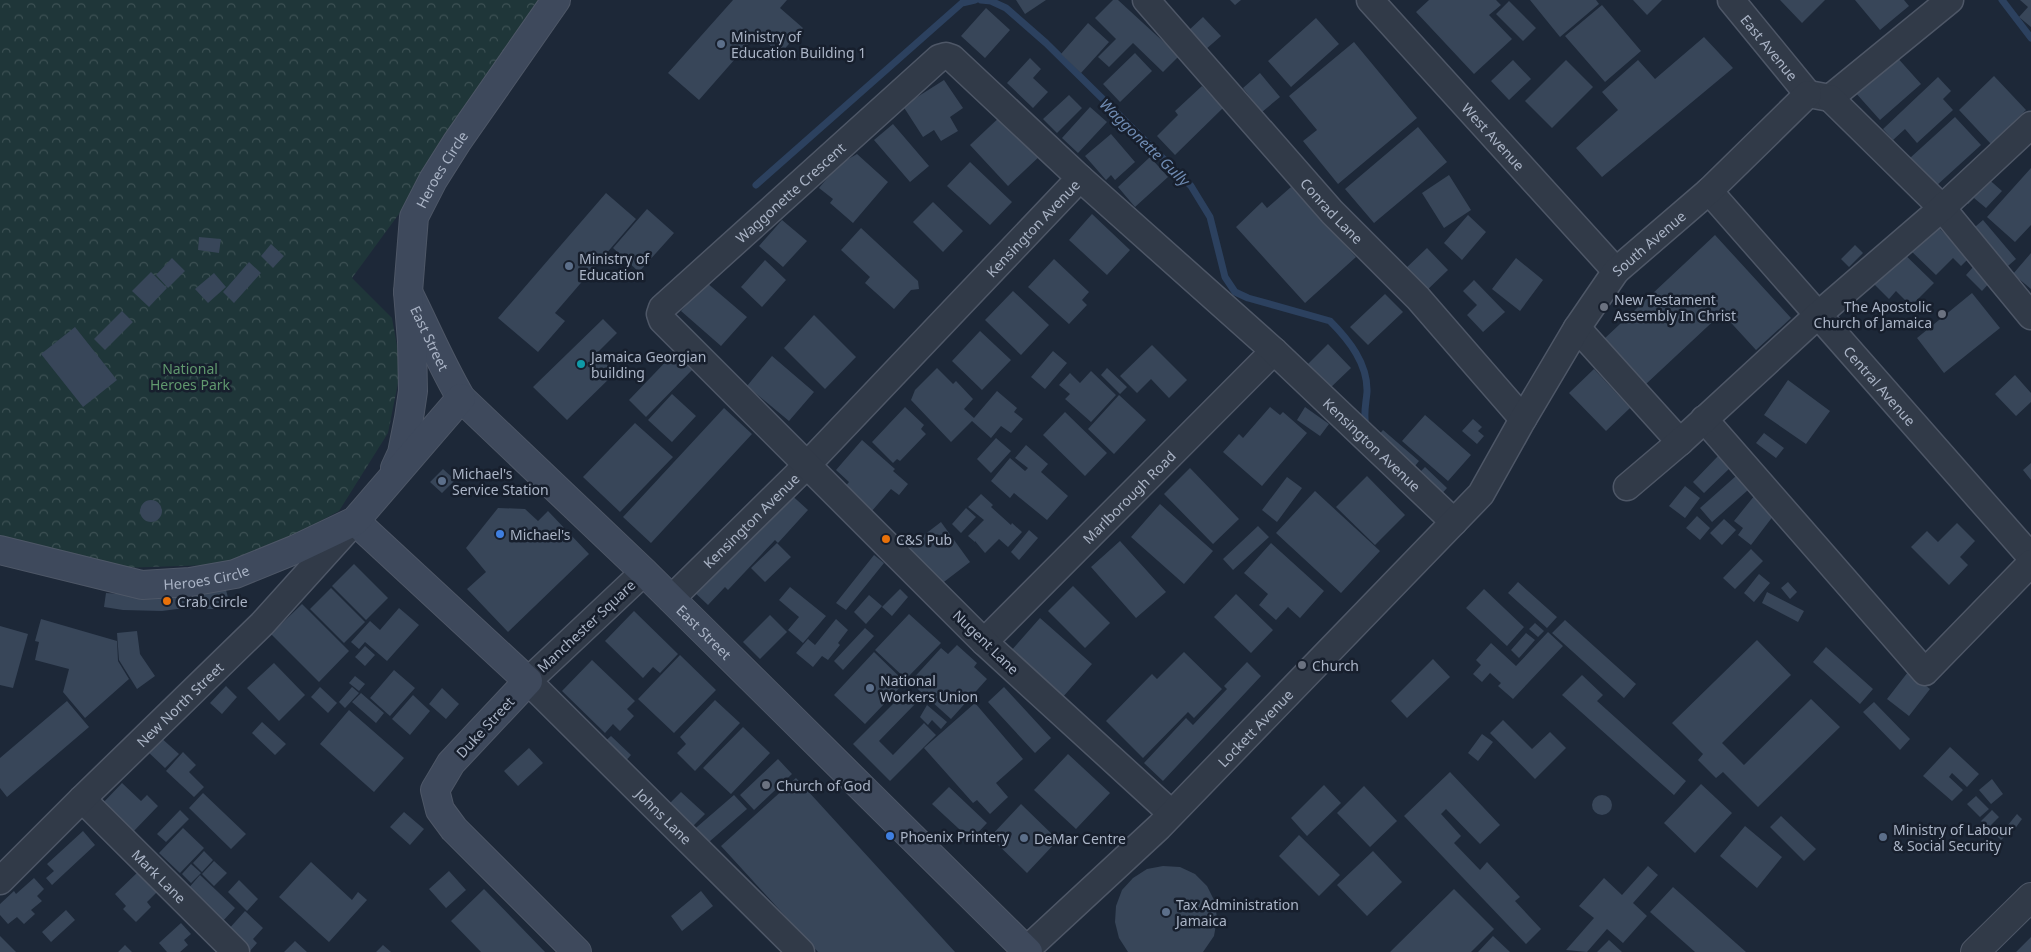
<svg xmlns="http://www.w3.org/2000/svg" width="2031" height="952" viewBox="0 0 2031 952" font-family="'Noto Sans',sans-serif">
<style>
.forest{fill:url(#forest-crowns)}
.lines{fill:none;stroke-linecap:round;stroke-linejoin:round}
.stream{stroke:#2c415f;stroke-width:7}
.building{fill:#384659}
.minor-casing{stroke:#4e5767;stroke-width:29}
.tertiary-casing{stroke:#4e5767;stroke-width:30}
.secondary-casing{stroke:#4e5767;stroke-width:30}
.minor{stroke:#313a48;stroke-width:26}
.tertiary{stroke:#313a48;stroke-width:28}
.secondary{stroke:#3e495c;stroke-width:28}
.service-dot{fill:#5c6f8a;stroke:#171f2d;stroke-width:2}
.worship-dot{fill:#6b7280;stroke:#171f2d;stroke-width:2}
.culture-dot{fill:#0f9aa8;stroke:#171f2d;stroke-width:2}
.shop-dot{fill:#3f7fe0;stroke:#171f2d;stroke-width:2}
.food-dot{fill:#e8710a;stroke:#171f2d;stroke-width:2}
.labels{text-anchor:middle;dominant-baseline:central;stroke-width:5;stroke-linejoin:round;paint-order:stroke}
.poi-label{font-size:14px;fill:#aab4c6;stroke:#171f2d;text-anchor:start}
.street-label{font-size:14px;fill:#aab4c6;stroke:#171f2d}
.park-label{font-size:14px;fill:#60986e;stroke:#171f2d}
.water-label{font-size:15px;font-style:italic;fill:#6f8bb2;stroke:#171f2d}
</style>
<defs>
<pattern id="forest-crowns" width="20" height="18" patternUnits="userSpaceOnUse" patternTransform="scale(1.25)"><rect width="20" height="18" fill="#1f3639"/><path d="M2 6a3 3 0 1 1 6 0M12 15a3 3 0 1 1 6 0" fill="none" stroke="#3d5154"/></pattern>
</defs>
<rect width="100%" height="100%" fill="#1d2838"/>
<path class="forest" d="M0 0H549L533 31 352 278 392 318 401 368 388 433 339 511 240 564 121 568 0 536Z"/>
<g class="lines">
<path class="stream" d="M981 0 991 1 1006 8 1046 43 1191 186 1210 217 1225 277 1235 292 1248 298 1330 321C1349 340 1368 364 1367 392 1366 404 1363 414 1366 427
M2002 0 2031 38
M756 185 962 3 975 0"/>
</g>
<path class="building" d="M733 0H787L780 8 803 28 780 54 757 34 699 100 668 73Z
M1016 0H1046L1025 14Z
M1113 0H1118L1179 56 1163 72 1133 43 1109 67 1098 57 1116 39 1095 18Z
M1230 0H1241L1235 5Z
M1429 0H1496L1501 5 1489 15 1512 39 1474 74 1416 12Z
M1530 0H1596L1599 4 1560 37Z
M1633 0H1662L1647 15Z
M1780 0H1825L1802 23Z
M1855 0H1904L1909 6 1880 30Z
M2020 0H2031V27L2019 17 2028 7Z
M1509 1 1536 28 1523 41 1496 14Z
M1602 5 1641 51 1605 82 1565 36Z
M986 8 1010 30 985 58 961 36Z
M1203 17 1221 36 1205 50 1188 31Z
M1316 18 1339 44 1291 87 1268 61Z
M1088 23 1109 42 1081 73 1061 54Z
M1704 37 1733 68 1602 177 1576 148 1618 110 1602 92 1638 60 1655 79Z
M1354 42 1417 118 1338 184 1303 141 1317 130 1289 96Z
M1135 53 1152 71 1120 102 1103 84Z
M1895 55 1921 84 1880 120 1854 91Z
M1030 58 1041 69 1033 78 1048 92 1033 108 1007 83Z
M1513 60 1531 79 1509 100 1491 81Z
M1566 60 1593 87 1552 128 1525 101Z
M1260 73 1280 97 1262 112 1243 88Z
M1994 76 2026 110 1991 144 1959 110Z
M1938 77 1951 91 1943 99 1953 110 1917 143 1905 129 1893 140 1883 129Z
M944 80 963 108 950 117 958 131 941 141 934 130 923 137 903 106Z
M1202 86 1223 108 1175 155 1157 136 1178 115 1175 111Z
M1069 95 1082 108 1057 133 1043 119Z
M1090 107 1107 122 1078 153 1062 138Z
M1004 113 1042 154 1008 186 970 145Z
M1955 117 1981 145 1936 186 1910 158Z
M893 124 929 166 910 182 874 140Z
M1418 127 1447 162 1374 223 1345 189Z
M1111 134 1135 162 1115 180 1111 175 1106 180 1085 156Z
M857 154 888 182 853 223 830 203 833 199 819 188 838 165Z
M1150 157 1168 177 1135 207 1118 187Z
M970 162 1012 202 990 225 947 186Z
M2031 168V225L2015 242 1987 217Z
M1449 175 1471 210 1444 228 1422 193Z
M1985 176 2002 191 1986 208 1974 198 1968 204 1963 199Z
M1291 187 1356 257 1305 303 1236 227 1262 202 1267 208Z
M606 193 636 219 555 313 565 321 538 352 498 318Z
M933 202 963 231 943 252 913 222Z
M647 209 674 233 639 272 613 248Z
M1092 214 1130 250 1107 275 1069 240Z
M1468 215 1486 232 1462 260 1444 243Z
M782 220 807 241 783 267 759 246Z
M1983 220 2016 259 2001 272 1968 233Z
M1933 222 1951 240 1953 238 1971 256 1961 266 1953 258 1936 275 1908 248Z
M861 228 918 281 919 289 911 290 894 309 865 283 870 277 841 250Z
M1715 235 1791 318 1756 350 1722 313 1646 384 1604 339Z
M199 237 221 239 219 253 198 250Z
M271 244 284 256 273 268 261 256Z
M1855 245 1863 253 1849 267 1841 259Z
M1897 247 1934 283 1911 306 1896 291 1889 299 1867 277Z
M1427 248 1448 270 1424 293 1403 271Z
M2031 253V289L2013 274Z
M172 258 185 271 168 288 156 275Z
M1516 258 1543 280 1520 311 1492 289Z
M1054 259 1089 292 1082 300 1087 305 1069 324 1028 287Z
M765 260 786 280 762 307 741 287Z
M249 262 261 273 234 303 223 292Z
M1974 266 1991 281 1982 291 1966 275Z
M151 272 167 288 149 307 132 291Z
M214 273 226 287 208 303 195 289Z
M1474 280 1505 312 1483 332 1467 315 1477 305 1463 291Z
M706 282 747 317 721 346 681 311Z
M1013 291 1049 325 1021 355 985 320Z
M1972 293 2000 328 1944 373 1917 338Z
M1385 294 1403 312 1368 345 1350 327Z
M122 311 133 322 105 350 94 339Z
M814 315 856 357 825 389 784 348Z
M603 319 617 333 596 354 615 373 567 420 533 387Z
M75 327 117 380 83 407 41 354Z
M980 331 1011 360 982 390 952 361Z
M1328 344 1351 368 1327 391 1304 368Z
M1152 345 1187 380 1169 398 1151 379 1137 393 1120 376Z
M1053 351 1067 363 1045 389 1031 377Z
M675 352 693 369 646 417 629 400Z
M772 356 814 392 789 421 747 386Z
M937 368 953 384 956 381 973 399 964 409 974 418 997 391 1017 408 1014 412 1023 419 1011 433 1001 426 991 438 972 421 951 442 911 400 915 390Z
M1107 368 1127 387 1120 394 1101 375Z
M1594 369 1630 408 1606 431 1569 393Z
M1091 371 1116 395 1091 422 1065 399 1070 394 1059 385 1070 373 1080 383Z
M2015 375 2031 393V402L2016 416 1995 394Z
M1788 380 1830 411 1806 444 1764 415Z
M672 394 696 416 672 442 648 420Z
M1119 395 1146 420 1114 454 1088 429Z
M905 407 924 425 921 429 926 434 900 461 897 459 893 463 872 442Z
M1270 407 1280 415 1283 412 1307 433 1262 486 1223 452 1239 434 1243 438Z
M1305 407 1329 424 1320 436 1297 420Z
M724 408 752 434 651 543 623 517Z
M1065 412 1107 453 1085 476 1043 435Z
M1425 415 1471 455 1448 481 1402 441Z
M1473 419 1482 427 1478 431 1484 436 1477 444 1462 431Z
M635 423 673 457 620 512 583 477Z
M1383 430 1419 461 1410 472 1374 440Z
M1764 433 1784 448 1776 458 1756 443Z
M996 438 1011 451 991 473 977 459Z
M862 440 895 469 893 471 908 484 899 495 891 489 871 512 844 488 849 482 836 470Z
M1026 445 1048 464 1041 472 1068 496 1047 520 1014 493 1010 498 991 481 1010 458 1025 471 1028 468 1015 458Z
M1719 455 1731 467 1704 493 1693 482Z
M2031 463V480L2023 470Z
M1425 467 1447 488 1436 500 1413 479Z
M1190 468 1239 519 1213 544 1164 494Z
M443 469 455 480 442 493 430 482Z
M1367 476 1405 515 1375 545 1336 507Z
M1736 476 1748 490 1712 522 1700 508Z
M1287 477 1302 488 1277 522 1262 510Z
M1685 486 1700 498 1685 518 1669 506Z
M787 491 808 510 778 543 775 540 728 590 725 587 708 605 691 589Z
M1315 491 1380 551 1341 593 1276 533Z
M981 494 993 505 991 507 1011 525 1012 523 1022 532 1008 547 999 539 985 553 975 541V542L968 536 984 520 968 507Z
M1755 495 1777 511 1751 545 1738 535 1743 528 1734 521Z
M140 511a11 11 0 1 1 22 0a11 11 0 1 1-22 0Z
M1160 504 1213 551 1184 584 1131 537Z
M498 508 525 509 538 521 548 511 589 554 508 632 467 589 486 572 466 548Z
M966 508 976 517 961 533 952 524Z
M1697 516 1710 528 1700 540 1686 528Z
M1724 519 1736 530 1722 545 1710 533Z
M941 522 970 562 936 588 907 548Z
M1957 523 1975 541 1960 557 1968 565 1949 585 1911 547 1927 531 1938 542Z
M1258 526 1269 537 1233 570 1223 559Z
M1029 530 1038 538 1019 560 1011 552Z
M1120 541 1166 592 1136 618 1091 567Z
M777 543 791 557 765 582 751 568Z
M1271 543 1324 591 1300 618 1288 607 1276 620 1259 605 1268 594 1244 573Z
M1751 549 1763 561 1735 589 1723 578Z
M874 555 884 563 846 610 836 603Z
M354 564 388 598 366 620 332 586Z
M1759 574 1770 583 1754 602 1744 593Z
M1518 582 1557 617 1547 628 1508 593Z
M1788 582 1797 592 1790 599 1781 588Z
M1073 586 1110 623 1085 648 1048 611Z
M790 587 826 616 803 643 788 630 799 617 779 600Z
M331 588 365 622 344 643 310 609Z
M900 589 908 597 892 616 882 607Z
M1484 589 1524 627 1507 646 1466 608Z
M226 590 230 605 213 609H177L162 611 123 610 104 607 106 593 164 597 203 594Z
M1767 592 1804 611 1798 622 1762 603Z
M1236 594 1273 630 1251 653 1214 617Z
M869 595 882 606 866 624 854 612Z
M302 604 349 651 319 682 271 634Z
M399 608 419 625 387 661 365 642 359 649 351 642 370 621 380 630Z
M634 611 678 654 660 673 653 667 643 678 605 641Z
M909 614 941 643 906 679 875 650Z
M770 615 787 632 760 659 743 642Z
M1040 618 1092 664 1062 698 1010 652Z
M41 619 117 641 118 661 129 679 85 718 63 692 69 669 35 660 39 642 35 641Z
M836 619 848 630 838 643 840 645 828 660 822 656 813 667 796 653 808 639 815 645Z
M1565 620 1636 684 1624 698 1552 633Z
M1535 623 1544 631 1538 637 1529 629Z
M0 626 28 634 13 688 0 685Z
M865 628 874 636 843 670 834 661Z
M137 631 140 654 155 676 137 689 119 660 117 633Z
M1548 632 1563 646 1513 699 1498 686 1501 683 1490 673 1482 682 1473 674 1481 665 1476 660 1491 643 1516 666Z
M1526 633 1535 640 1519 658 1511 650Z
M1757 640 1791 675 1722 743 1744 765 1811 699 1840 727 1758 807 1723 772 1716 778 1698 760 1703 754 1672 723Z
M957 645 977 663 974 667 987 679 951 719 910 682 941 648 948 654Z
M365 646 375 655 365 666 355 657Z
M1826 647 1873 689 1860 704 1813 662Z
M874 652 905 682 865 724 834 695Z
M1184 652 1222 689 1194 718 1188 712 1143 758 1106 721 1152 674 1157 679Z
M680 655 716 690 674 733 638 699Z
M1433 659 1450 677 1407 718 1391 701Z
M592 660 635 701 627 709 634 716 620 731 613 724 605 733 562 691Z
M1247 662 1261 676 1163 781 1144 763 1186 718 1193 725 1227 689 1224 686Z
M274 663 305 695 279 721 247 688Z
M394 670 415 688 390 716 370 698Z
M1908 672 1930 689 1909 716 1887 699Z
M1582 675 1603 695 1597 701 1686 781 1674 795 1562 695Z
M355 676 365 684 359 691 349 683Z
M226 686 237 697 222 714 210 703Z
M320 687 337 703 328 713 311 697Z
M352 687 359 693 345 708 339 702Z
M1004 687 1051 738 1035 753 988 702Z
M442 688 459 704 446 719 429 704Z
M361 693 384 713 376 723 352 702Z
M904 693 915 704 879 741 893 755 924 723 936 735 890 781 853 744Z
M413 695 430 711 410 735 392 719Z
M715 700 740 723 695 771 677 753 686 744 680 737Z
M67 701 89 727 7 797 0 788V758Z
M1874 702 1910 739 1900 750 1863 712Z
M975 703 1023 759 996 783 1008 797 990 814 977 800 973 803 924 748Z
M927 705 947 722 941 729 932 720 928 725 920 717Z
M349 710 404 758 374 792 320 744Z
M1503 720 1532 749 1550 732 1566 748 1535 779 1490 733Z
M262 722 286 744 275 755 252 733Z
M743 727 770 753 731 794 703 768Z
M1482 734 1493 742 1478 761 1468 753Z
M159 736 179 754 165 768 146 750Z
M611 736 631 755 622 765 601 745Z
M1950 747 1979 774 1967 787 1952 773 1949 777 1963 790 1952 801 1923 776Z
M529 748 543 763 518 786 504 771Z
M183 752 196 765 189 772 204 787 194 797 166 771Z
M1068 754 1110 793 1076 829 1034 790Z
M778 759 792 774 754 810 740 795Z
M1450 772 1500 825 1480 844 1446 809 1441 814 1461 836 1454 843 1480 870 1487 862 1520 897 1515 901 1541 929 1526 944 1404 816Z
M796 778 955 952H818L721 846Z
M1992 779 2003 794 1991 804 1979 790Z
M122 783 141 801 147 795 158 806 132 833 102 804Z
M1701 784 1732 813 1695 853 1664 823Z
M1324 785 1341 803 1307 836 1291 818Z
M1364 786 1397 821 1370 847 1337 813Z
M949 787 987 823 971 840 932 804Z
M681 792 705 814 691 828 667 806Z
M203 793 246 834 231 849 189 808Z
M1592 805a10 10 0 1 1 20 0a10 10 0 1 1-20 0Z
M734 795 747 809 702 848 690 833Z
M1976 796 1989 809 1980 817 1967 804Z
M1021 804 1058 840 1027 873 990 837Z
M180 810 189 819 166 842 157 834Z
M1992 810 1999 817 1988 828 1981 821Z
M404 812 424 829 410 845 390 827Z
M2017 814 2022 819 2014 830 2008 825Z
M1781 816 1816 849 1804 861 1770 827Z
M2006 825 2011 831 2001 840 1996 835Z
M1745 826 1782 857 1757 888 1720 856Z
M183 828 204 848 180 873 159 853Z
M83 831 95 845 52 885 46 878 54 871 47 864Z
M1299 835 1340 875 1319 896 1279 856Z
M204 851 213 860 202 872 193 863Z
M1373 851 1402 882 1367 916 1337 885Z
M214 861 227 873 214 886 202 874Z
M311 862 352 900 358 892 367 900 329 942 279 897Z
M191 864 201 873 191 883 182 874Z
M1163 866 1180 867 1195 874 1207 886 1215 902 1217 919 1214 936 1203 952H1128L1119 938 1115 922 1116 906 1122 890 1133 878 1147 869Z
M1648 866 1658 875 1633 903 1647 916 1623 943 1607 929 1587 952 1566 950 1594 918 1579 906 1604 878 1622 895Z
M139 871 158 891 147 902 151 907 136 922 123 909 126 906 115 894Z
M449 871 466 890 446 908 429 889Z
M200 875 235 908 221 923 187 890Z
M34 878 44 889 37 896 42 901 31 910 35 914 24 924 17 917 8 924 0 915V904L14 891 16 894Z
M239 880 258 899 247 911 228 892Z
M1673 887 1746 952H1695L1650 912Z
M484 889 545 952H481L451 921Z
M1454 889 1494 929 1471 952H1390Z
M701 891 713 906 682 931 671 916Z
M66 910 75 920 51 942 42 932Z
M245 911 263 928 253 939 257 943 249 952 227 931Z
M181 923 191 934 184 940 188 945 180 952H167L159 943Z
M0 936 16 952H0Z
M1493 936 1510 952H1478Z
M2031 937V952H2016Z
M1609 940 1622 952H1597Z
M295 941 307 952H284Z
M125 945 132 952H118Z
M383 945 391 952H376Z"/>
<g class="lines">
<defs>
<g id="minor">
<path id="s1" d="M1146 0 1332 212 1418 298 1523 419"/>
<path id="s2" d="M1370 0 1616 271"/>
<path id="s3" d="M1731 0 1808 94"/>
<path d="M1814 95 1830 98 1950 0"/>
<path d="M1830 98 1942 208 2031 316"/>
<path id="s4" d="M1709 191 2031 557"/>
<path d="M1577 328 1680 442"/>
<path d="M1704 419 1925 672 2031 563"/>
<path d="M1627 487 1680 442 1818 315 1942 208 2031 125"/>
<path id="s5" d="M644 572 528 681 801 952"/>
<path id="s6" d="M671 599 807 465 1080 178"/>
<path id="s7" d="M984 642 1274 351"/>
<path id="s8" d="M82 799 236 952"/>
<path id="s9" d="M1171 813 984 642 662 320 660 314 662 308 939 58 946 56 952 58 1080 178 1274 351 1454 522"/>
<path id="s10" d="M0 881 82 799 262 624 355 521"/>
<path id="s11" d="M1024 952 1159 827 1481 494 1523 419 1577 328 1616 271 1709 191 1808 94"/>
</g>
<path id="tertiary" d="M1975 952 2031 897"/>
<g id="secondary">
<path id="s12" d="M408 292C426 328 441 364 461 398L644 572 1028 952"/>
<path id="s13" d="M395 468 402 453 409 418 413 391 412 341 408 292 414 217 433 180 457 142 556 0"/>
<path d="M355 521 528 681 451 763 435 790 440 810 454 829 577 952"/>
<path id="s14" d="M0 550 142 585 190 582 235 574 294 550 355 521 461 398"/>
</g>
</defs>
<use href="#minor" class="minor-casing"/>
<use href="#tertiary" class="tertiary-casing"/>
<use href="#secondary" class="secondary-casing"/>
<use href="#minor" class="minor"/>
<use href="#tertiary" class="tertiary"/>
<use href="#secondary" class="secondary"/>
</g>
<g class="service-dot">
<circle cx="721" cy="44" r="5"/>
<circle cx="569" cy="266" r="5"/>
<circle cx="442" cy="481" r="5"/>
<circle cx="870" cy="688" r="5"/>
<circle cx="1883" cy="837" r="5"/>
<circle cx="1024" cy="838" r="5"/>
<circle cx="1166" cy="912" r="5"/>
</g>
<g class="worship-dot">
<circle cx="1604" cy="307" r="5"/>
<circle cx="1942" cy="314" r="5"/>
<circle cx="1302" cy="665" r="5"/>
<circle cx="766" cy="785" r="5"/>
</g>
<circle class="culture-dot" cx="581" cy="364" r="5"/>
<g class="shop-dot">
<circle cx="500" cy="534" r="5"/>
<circle cx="890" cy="836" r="5"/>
</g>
<g class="food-dot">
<circle cx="886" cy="539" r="5"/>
<circle cx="167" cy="601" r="5"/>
</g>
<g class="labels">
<g class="poi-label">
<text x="731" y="36">Ministry of<tspan x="731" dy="16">Education Building 1</tspan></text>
<text x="579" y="258">Ministry of<tspan x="579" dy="16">Education</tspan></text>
<text x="1614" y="299">New Testament<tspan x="1614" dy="16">Assembly In Christ</tspan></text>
<text x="1932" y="306" text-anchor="end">The Apostolic<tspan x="1932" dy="16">Church of Jamaica</tspan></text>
<text x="591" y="356">Jamaica Georgian<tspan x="591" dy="16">building</tspan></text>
<text x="452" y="473">Michael's<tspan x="452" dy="16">Service Station</tspan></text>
<text x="510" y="534">Michael's</text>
<text x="896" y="539">C&amp;S Pub</text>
<text x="177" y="601">Crab Circle</text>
<text x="1312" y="665">Church</text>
<text x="880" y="680">National<tspan x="880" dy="16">Workers Union</tspan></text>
<text x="776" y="785">Church of God</text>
<text x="1893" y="829">Ministry of Labour<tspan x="1893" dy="16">&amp; Social Security</tspan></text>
<text x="900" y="836">Phoenix Printery</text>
<text x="1034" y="838">DeMar Centre</text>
<text x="1176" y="904">Tax Administration<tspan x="1176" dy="16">Jamaica</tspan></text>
</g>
<g class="street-label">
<text stroke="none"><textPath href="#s3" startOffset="61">East Avenue</textPath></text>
<text stroke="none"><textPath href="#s2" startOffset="184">West Avenue</textPath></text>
<text stroke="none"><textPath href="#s13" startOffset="309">Heroes Circle</textPath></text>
<text stroke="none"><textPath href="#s9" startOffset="894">Waggonette Crescent</textPath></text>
<text stroke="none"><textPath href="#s1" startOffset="281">Conrad Lane</textPath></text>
<text stroke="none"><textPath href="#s6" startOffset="518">Kensington Avenue</textPath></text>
<text stroke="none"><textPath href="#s11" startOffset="951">South Avenue</textPath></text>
<text stroke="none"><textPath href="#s12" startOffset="51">East Street</textPath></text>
<text stroke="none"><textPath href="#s4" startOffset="259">Central Avenue</textPath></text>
<text stroke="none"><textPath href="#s9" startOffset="1679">Kensington Avenue</textPath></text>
<text stroke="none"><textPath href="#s7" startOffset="205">Marlborough Road</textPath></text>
<text stroke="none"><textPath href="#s6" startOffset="112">Kensington Avenue</textPath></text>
<text stroke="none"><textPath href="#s14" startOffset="211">Heroes Circle</textPath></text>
<text transform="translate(586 626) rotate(-43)">Manchester Square</text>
<text stroke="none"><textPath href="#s12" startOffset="456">East Street</textPath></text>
<text transform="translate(986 642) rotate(44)">Nugent Lane</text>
<text stroke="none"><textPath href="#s10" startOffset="252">New North Street</textPath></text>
<text stroke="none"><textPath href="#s11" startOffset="322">Lockett Avenue</textPath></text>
<text transform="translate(485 727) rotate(-47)">Duke Street</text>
<text stroke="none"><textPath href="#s5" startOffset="351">Johns Lane</textPath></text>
<text stroke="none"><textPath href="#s8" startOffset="109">Mark Lane</textPath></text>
</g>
<g class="park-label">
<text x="190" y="368">National<tspan x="190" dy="16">Heroes Park</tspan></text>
</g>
<g class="water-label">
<text transform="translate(1145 142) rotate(44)">Waggonette Gully</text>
</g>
</g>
</svg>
